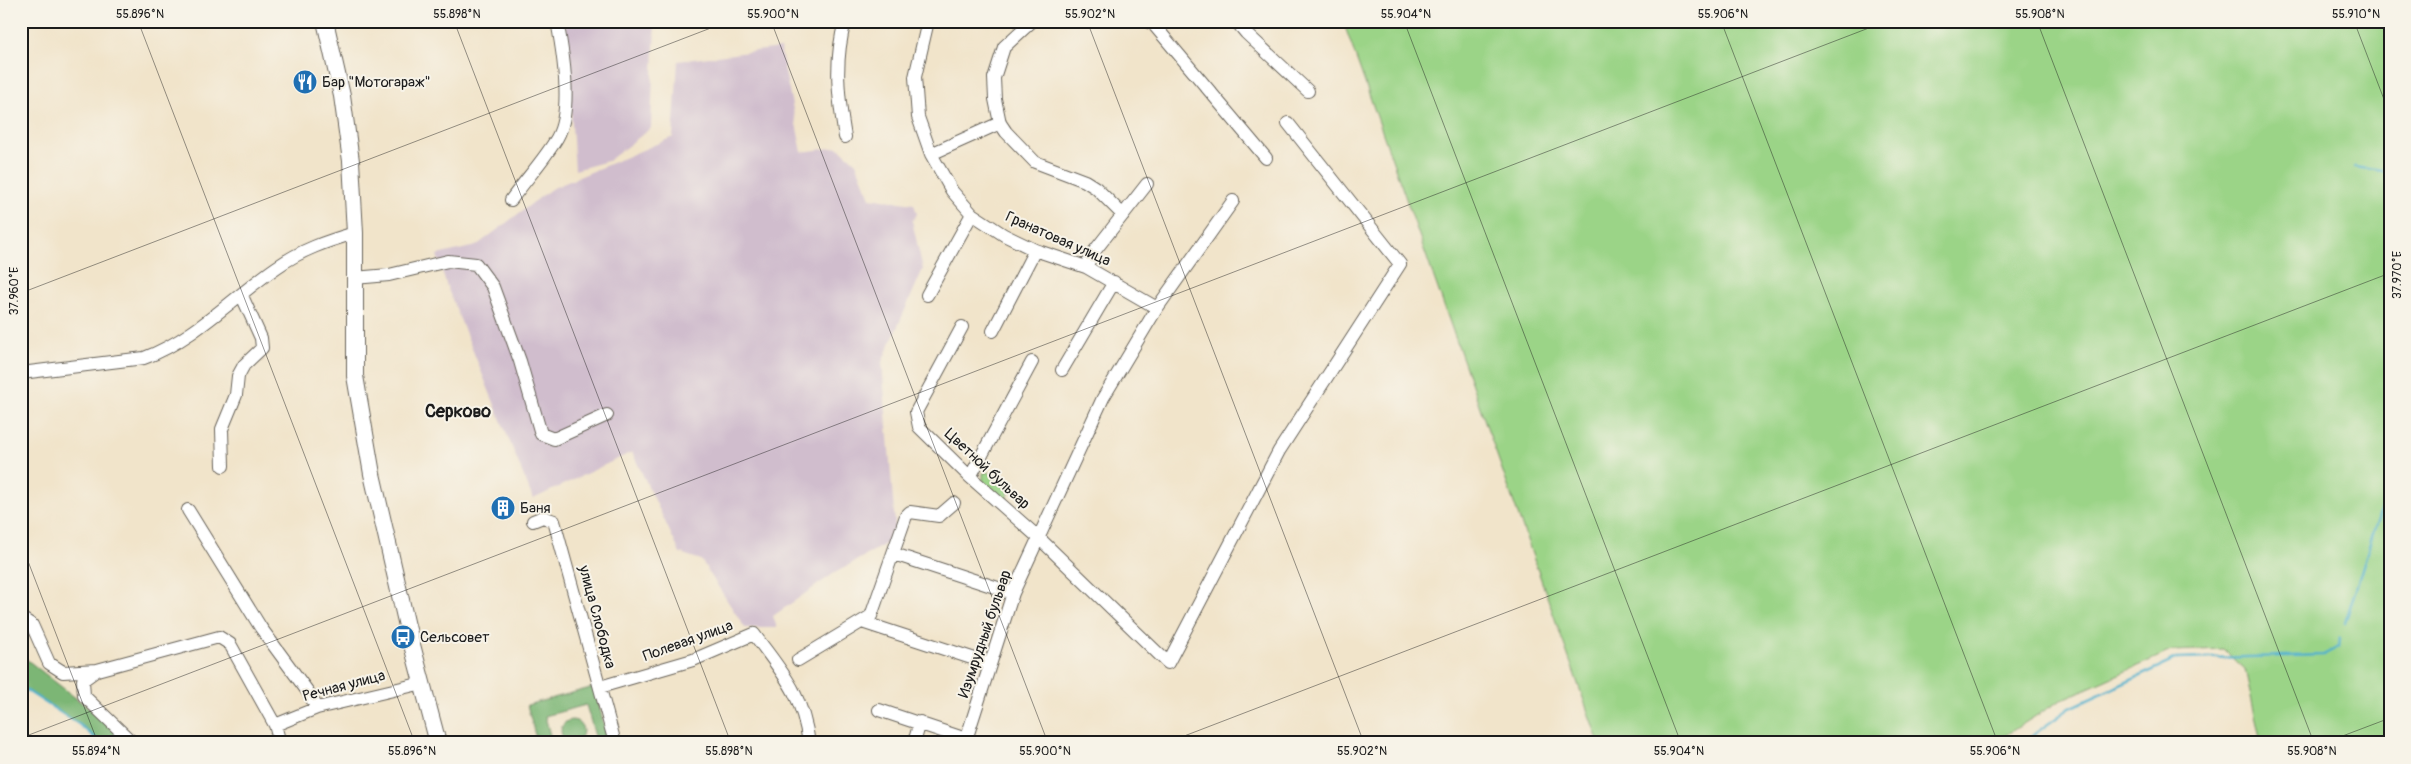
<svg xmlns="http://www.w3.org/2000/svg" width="2411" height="764" viewBox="0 0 2411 764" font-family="Pangolin,sans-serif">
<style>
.industrial{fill:#d0bdcd}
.green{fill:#9bd487;stroke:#5c7852}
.forest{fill:#7cb674;stroke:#4c6948}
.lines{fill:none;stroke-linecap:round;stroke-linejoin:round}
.stream{stroke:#4db0cc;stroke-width:2.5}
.minor-casing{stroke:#676259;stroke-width:14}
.major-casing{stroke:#676259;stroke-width:18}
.minor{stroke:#fff;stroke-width:12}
.major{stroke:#fff;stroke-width:16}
.ticks{fill:none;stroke:#1c1c1c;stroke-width:1;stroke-opacity:0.45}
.labels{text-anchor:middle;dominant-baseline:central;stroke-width:4;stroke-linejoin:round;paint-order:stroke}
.poi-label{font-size:15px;fill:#1c1c1c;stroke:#f7f3e8;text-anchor:start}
.street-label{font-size:15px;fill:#1c1c1c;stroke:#f7f3e8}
.quarter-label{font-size:18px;font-weight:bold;fill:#1c1c1c;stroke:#f7f3e8}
.neatline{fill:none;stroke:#1c1c1c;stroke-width:2}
.ticks-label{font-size:12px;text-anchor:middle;fill:#1c1c1c}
</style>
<rect width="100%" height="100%" fill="#f7f3e8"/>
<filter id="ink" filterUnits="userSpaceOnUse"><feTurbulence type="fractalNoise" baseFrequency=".02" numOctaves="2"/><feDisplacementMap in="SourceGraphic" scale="10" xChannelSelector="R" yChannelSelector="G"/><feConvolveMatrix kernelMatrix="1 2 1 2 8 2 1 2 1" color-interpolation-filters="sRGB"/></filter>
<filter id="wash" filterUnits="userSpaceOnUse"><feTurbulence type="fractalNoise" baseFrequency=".0096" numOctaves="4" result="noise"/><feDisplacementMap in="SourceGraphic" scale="20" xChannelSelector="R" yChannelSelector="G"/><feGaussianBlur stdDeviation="1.12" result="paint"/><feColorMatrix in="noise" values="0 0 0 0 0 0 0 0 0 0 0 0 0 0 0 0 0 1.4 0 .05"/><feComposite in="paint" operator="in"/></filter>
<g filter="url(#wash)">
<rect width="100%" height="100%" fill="#f1e4ca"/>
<path class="industrial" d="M565 21H655L651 128 608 161 575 170Z
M780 48 802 152 838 147 856 163 870 198 914 204 917 214 912 221 923 269 882 362 896 538 833 574 773 616 777 628H745L701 560 680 553 632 452 533 499 447 287 437 255 476 246 551 189 673 137 678 61Z"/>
<path class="green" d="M1343 21H2390V743H2261L2245 669 2223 649 2171 651 2061 700 1993 743H1599Z
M988 472 1011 488 1005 502 983 481V473Z"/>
<path class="forest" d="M21 655 133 743H101L80 725 21 687Z
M594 687 609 743H597L586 705 545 716 552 743H537L527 705Z
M561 731a11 11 0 1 1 22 0a11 11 0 1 1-22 0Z"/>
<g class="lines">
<path class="stream" d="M2355 167 2390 172
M2345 623 2390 480
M21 687 80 725 101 743
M2022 743 2070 708 2177 659 2323 655 2339 647 2340 638"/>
</g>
</g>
<g filter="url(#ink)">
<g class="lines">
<defs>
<path id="minor" d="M928 21 915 77 918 117 931 154 952 191 972 214 1004 235 1035 250 1086 267 1157 308
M1032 21 1004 47 994 78 995 99 1000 123 1006 132 1035 162 1085 181 1096 188 1123 215
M1147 21 1154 25 1266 158
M1236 21 1246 33 1308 91
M845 137C838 96 834 62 845 21
M931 154 1000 123
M511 200C526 179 544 160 557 138 573 110 563 52 557 21
M1086 267 1093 253 1147 184
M354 278 389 275 448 261 476 264 493 287 520 361 541 434 554 439 607 415
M927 295 972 214
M962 327 916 412 919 427 970 477 1039 538 1168 663 1279 451 1400 264 1288 123
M993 331 1035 250
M1062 370 1114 282
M21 373 144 358C195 339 233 297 277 267 301 250 327 241 355 233
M223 466 222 429 236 395 238 376 244 365 262 348 261 338 242 296
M970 477 1032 362
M188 510 261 628 308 692 317 708
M533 521 543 517 554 521 615 743
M894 554 1013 593
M21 618 32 625 49 663 63 672 97 670
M862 622 990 664
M798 660 871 616 906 516 910 512 939 516 954 503
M600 687 693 660 754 634C783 674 802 692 809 743
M879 710 966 739
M275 725 317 708 423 683
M133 743 84 696 83 680 97 670 219 637 230 644 275 725 280 743
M914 743 920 722
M965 743 1013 593 1103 398 1157 308 1233 201"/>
<path id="major" d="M325 21 342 96 351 161 355 233V376L372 474 407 626 438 743"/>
</defs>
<use href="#minor" class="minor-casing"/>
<use href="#major" class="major-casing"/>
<use href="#minor" class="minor"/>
<use href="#major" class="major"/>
</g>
</g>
<path class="ticks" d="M138 21 415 743M454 21 731 743M771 21 1048 743M1087 21 1364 743M1404 21 1681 743M1721 21 1998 743M2037 21 2314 743M2354 21 2390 115M21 293 729 21M21 543 98 743M21 738 1887 21M1166 743 2390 273M2324 743 2390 718"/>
<defs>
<symbol id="restaurant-disc" viewBox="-11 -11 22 22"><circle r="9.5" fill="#1f6fb2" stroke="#f7f3e8"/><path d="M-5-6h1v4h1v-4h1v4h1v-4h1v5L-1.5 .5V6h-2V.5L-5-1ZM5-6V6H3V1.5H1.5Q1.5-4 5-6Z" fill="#fff"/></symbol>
<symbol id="building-disc" viewBox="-11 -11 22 22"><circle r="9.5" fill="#1f6fb2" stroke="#f7f3e8"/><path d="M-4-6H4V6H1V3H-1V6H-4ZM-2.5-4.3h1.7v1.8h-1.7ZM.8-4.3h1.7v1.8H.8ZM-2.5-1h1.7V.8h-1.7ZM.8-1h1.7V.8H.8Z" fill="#fff"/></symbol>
<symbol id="bus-disc" viewBox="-11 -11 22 22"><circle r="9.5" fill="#1f6fb2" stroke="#f7f3e8"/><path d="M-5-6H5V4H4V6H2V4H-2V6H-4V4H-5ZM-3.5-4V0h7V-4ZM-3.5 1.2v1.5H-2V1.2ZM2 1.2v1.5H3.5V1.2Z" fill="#fff"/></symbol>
</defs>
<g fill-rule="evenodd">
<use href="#restaurant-disc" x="291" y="68" width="28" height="28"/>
<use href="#building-disc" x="489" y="494" width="28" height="28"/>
<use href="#bus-disc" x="389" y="623" width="28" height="28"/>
</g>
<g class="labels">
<g class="poi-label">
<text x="322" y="82">Бар "Мотогараж"</text>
<text x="520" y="508">Баня</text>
<text x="420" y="637">Сельсовет</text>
</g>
<g class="street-label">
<text transform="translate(1058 239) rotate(24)">Гранатовая улица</text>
<text transform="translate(987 469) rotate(43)">Цветной бульвар</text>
<text transform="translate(597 617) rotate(75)">улица Слободка</text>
<text transform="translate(985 634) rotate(-71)">Изумрудный бульвар</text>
<text transform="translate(688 641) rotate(-20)">Полевая улица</text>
<text transform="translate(344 686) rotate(-15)">Речная улица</text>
</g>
<g class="quarter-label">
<text x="458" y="411">Серково</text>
</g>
</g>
<rect width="2411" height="764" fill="none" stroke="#f7f3e8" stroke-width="55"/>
<rect x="28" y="28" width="2356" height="708" class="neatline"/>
<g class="ticks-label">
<text x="140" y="18">55.896°N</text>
<text x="457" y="18">55.898°N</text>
<text x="773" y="18">55.900°N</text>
<text x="1090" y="18">55.902°N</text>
<text x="1406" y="18">55.904°N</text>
<text x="1723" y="18">55.906°N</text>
<text x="2040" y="18">55.908°N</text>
<text x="2356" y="18">55.910°N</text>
<text transform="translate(2397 275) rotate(-90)" y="4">37.970°E</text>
<text transform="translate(14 291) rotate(-90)" y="4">37.960°E</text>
<text x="96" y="755">55.894°N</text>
<text x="412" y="755">55.896°N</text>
<text x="729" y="755">55.898°N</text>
<text x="1045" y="755">55.900°N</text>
<text x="1362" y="755">55.902°N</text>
<text x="1679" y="755">55.904°N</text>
<text x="1995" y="755">55.906°N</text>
<text x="2312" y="755">55.908°N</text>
</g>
</svg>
